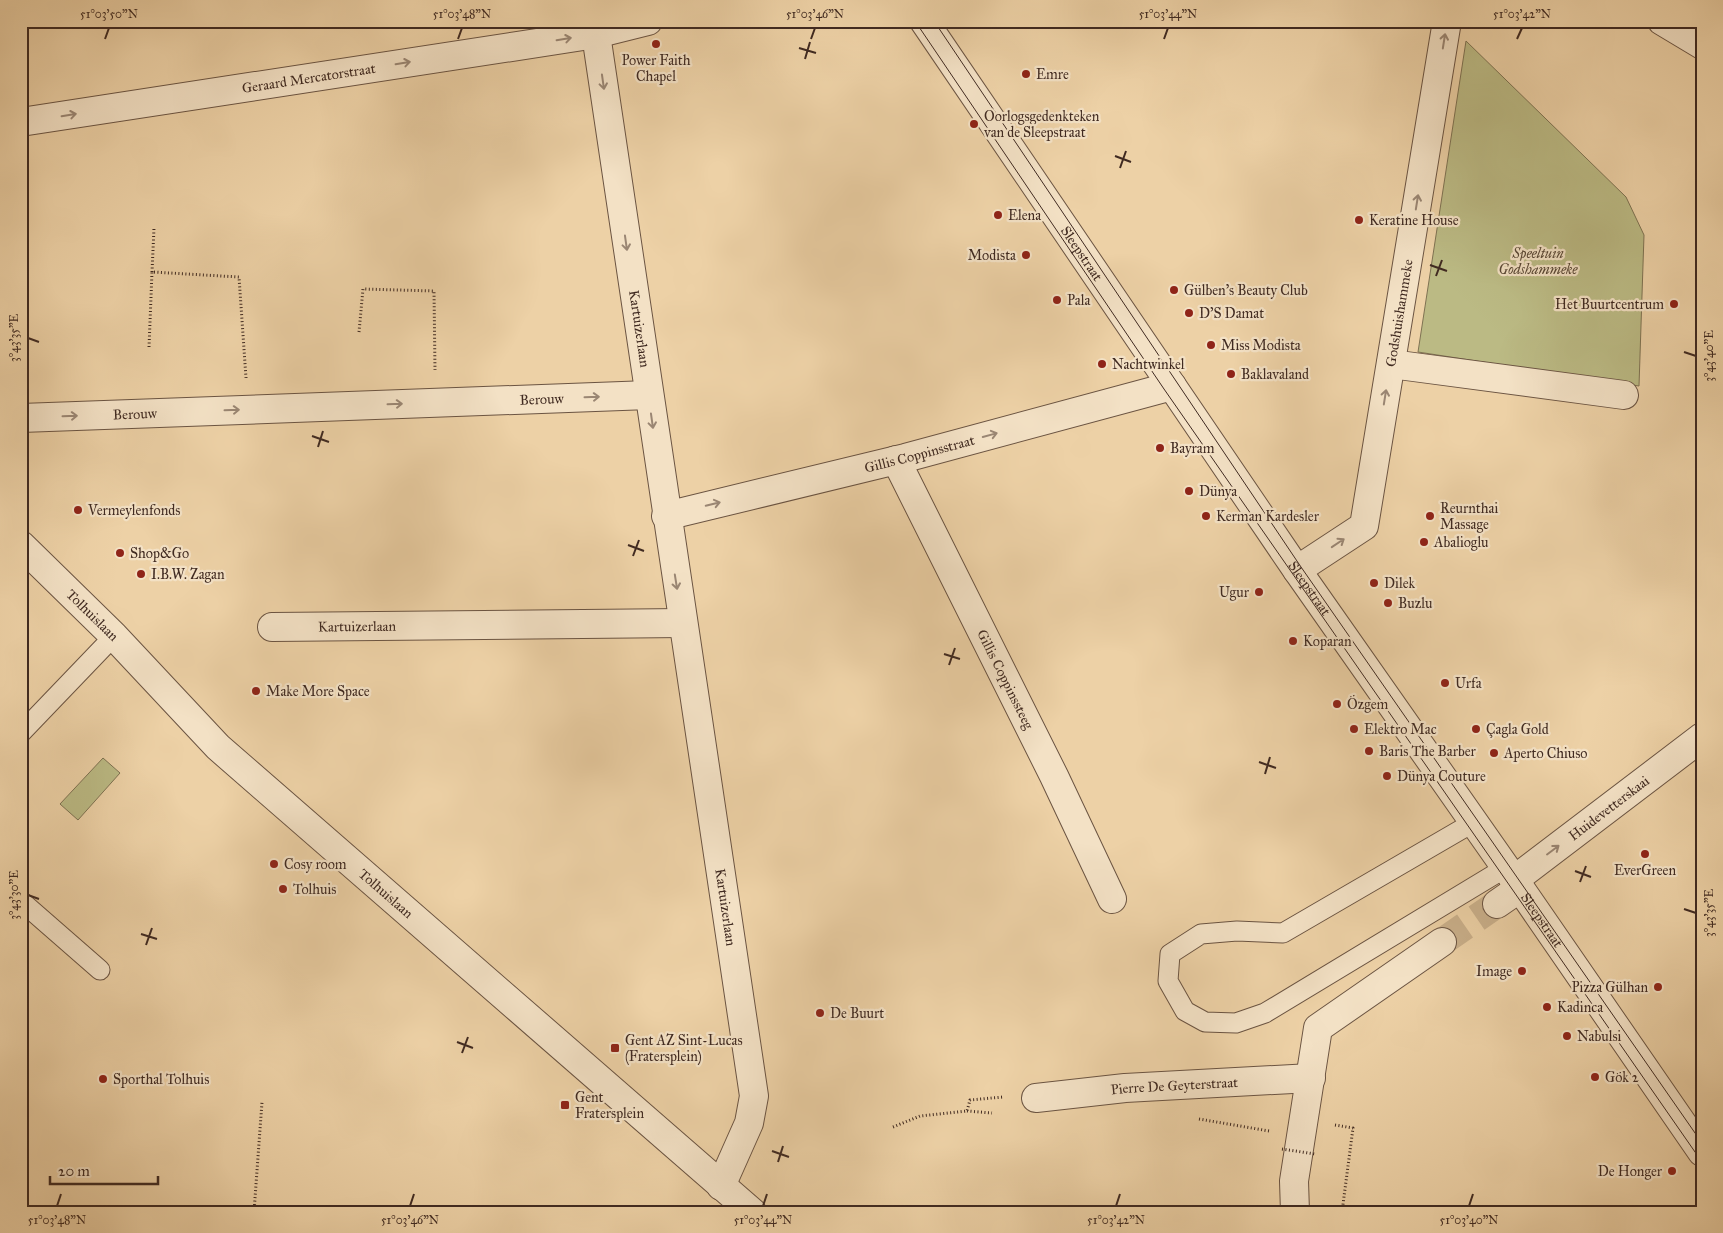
<svg xmlns="http://www.w3.org/2000/svg" width="1723" height="1233" viewBox="0 0 1723 1233" font-family="'IM FELL Great Primer',serif">
<style>
.green{fill:#bbba84;stroke:#7e7252}
.lines{fill:none;stroke-linecap:round;stroke-linejoin:round}
.minor-tunnel{stroke:#cab08b;stroke-width:28;stroke-dasharray:28 14;stroke-linecap:butt}
.service-casing{stroke:#6b5442;stroke-width:21}
.minor-casing{stroke:#6b5442;stroke-width:30}
.tertiary-casing{stroke:#6b5442;stroke-width:30}
.path{stroke:#402a21;stroke-width:3;stroke-dasharray:1 2.5;stroke-linecap:butt}
.service{stroke:#f3e1c5;stroke-width:19}
.minor{stroke:#f3e1c5;stroke-width:28}
.tertiary{stroke:#f3e1c5;stroke-width:28}
.tram{stroke:#402a21;stroke-width:1}
.path-bridge{stroke:#402a21;stroke-width:3;stroke-dasharray:1 2.5;stroke-linecap:butt}
.oneway{stroke:#9a8673}
.ticks{fill:none;stroke:#402a21;stroke-width:2}
.poi-dot{fill:#8f2418;stroke:#f3e1c5;stroke-width:2}
.labels{text-anchor:middle;dominant-baseline:central;stroke-width:4.5;stroke-linejoin:round;paint-order:stroke}
.poi-label{font-size:14px;fill:#402a21;stroke:#f3e1c5;text-anchor:start}
.street-label{font-size:14px;fill:#402a21;stroke:#f3e1c5}
.park-label{font-size:14px;font-style:italic;fill:#594735;stroke:#f3e1c5}
.neatline{fill:none;stroke:#402a21;stroke-width:2}
.ticks-label{font-size:12px;text-anchor:middle;fill:#402a21}
</style>
<rect width="100%" height="100%" fill="#edd1a6"/>
<filter id="stains"><feTurbulence type="fractalNoise" baseFrequency=".004" numOctaves="4"/><feColorMatrix values="0 0 0 0 .2 0 0 0 0 .09 0 0 0 0 .02 0 0 0 .5 -.17"/></filter>
<radialGradient id="worn" r=".72"><stop offset=".6" stop-color="#630" stop-opacity="0"/><stop offset="1" stop-color="#630" stop-opacity=".3"/></radialGradient>
<path class="green" d="M1466 41 1626 197 1644 235 1639 386 1418 352Z
M103 758 120 773 78 820 60 804Z"/>
<g class="lines">
<path class="minor-tunnel" d="M1442 942 1497 904"/>
<defs>
<path id="service" d="M21 733 114 636
M1474 822 1283 933 1237 931 1201 934 1170 954 1168 981 1185 1011 1205 1022 1236 1023 1265 1013 1505 868
M21 901 100 970"/>
<g id="minor">
<path id="s1" d="M594 21 754 1096 749 1123 721 1186"/>
<path d="M1662 21 1702 45"/>
<path id="s2" d="M21 122 596 34 648 21"/>
<path d="M1391 364 1624 395"/>
<path id="s3" d="M21 418 649 395"/>
<path id="s4" d="M896 460 1054 776 1112 899"/>
<path id="s5" d="M666 516 905 458 1172 386"/>
<path id="s6" d="M1297 570 1364 526 1447 21"/>
<path id="s7" d="M272 627 683 623"/>
<path id="s8" d="M1514 880 1702 737"/>
<path d="M1497 904 1520 888"/>
<path id="s9" d="M1036 1098 1125 1088 1311 1078"/>
<path d="M1295 1212 1294 1181 1318 1028 1442 942"/>
</g>
<g id="tertiary">
<path id="s10" d="M924 21 1297 570 1520 888 1702 1152"/>
<path id="s11" d="M21 545 114 636 218 747 752 1212"/>
</g>
</defs>
<use href="#service" class="service-casing"/>
<use href="#minor" class="minor-casing"/>
<use href="#tertiary" class="tertiary-casing"/>
<path class="path" d="M152 272 154 228
M359 332 363 289 434 291 435 370
M149 347 152 272 239 277 246 378
M967 1111 992 1113
M1199 1119 1269 1131
M1335 1125 1353 1128 1342 1212
M893 1127 920 1116 967 1111 970 1100 1003 1097
M254 1212 262 1102"/>
<use href="#service" class="service"/>
<use href="#minor" class="minor"/>
<use href="#tertiary" class="tertiary"/>
<path class="tram" d="M915 21 1164 389 1702 1162
M934 21 1301 567 1702 1143"/>
<path class="path-bridge" d="M1282 1149 1315 1154"/>
</g>
<defs><path id="oneway-shaft" d="M-6 0H5M1.5-3L5.5 0L1.5 3" fill="none" stroke-width="1.6" stroke-linecap="round" stroke-linejoin="round" transform="scale(1.25)"/></defs>
<g class="oneway">
<use href="#oneway-shaft" transform="translate(564 39) rotate(-9)"/>
<use href="#oneway-shaft" transform="translate(1444 41) rotate(-81)"/>
<use href="#oneway-shaft" transform="translate(403 63) rotate(-9)"/>
<use href="#oneway-shaft" transform="translate(603 82) rotate(82)"/>
<use href="#oneway-shaft" transform="translate(69 115) rotate(-9)"/>
<use href="#oneway-shaft" transform="translate(1417 202) rotate(-81)"/>
<use href="#oneway-shaft" transform="translate(626 243) rotate(82)"/>
<use href="#oneway-shaft" transform="translate(592 397) rotate(-2)"/>
<use href="#oneway-shaft" transform="translate(1385 397) rotate(-81)"/>
<use href="#oneway-shaft" transform="translate(395 404) rotate(-2)"/>
<use href="#oneway-shaft" transform="translate(232 410) rotate(-2)"/>
<use href="#oneway-shaft" transform="translate(70 416) rotate(-2)"/>
<use href="#oneway-shaft" transform="translate(652 421) rotate(82)"/>
<use href="#oneway-shaft" transform="translate(990 435) rotate(-15)"/>
<use href="#oneway-shaft" transform="translate(713 504) rotate(-14)"/>
<use href="#oneway-shaft" transform="translate(1338 543) rotate(-34)"/>
<use href="#oneway-shaft" transform="translate(676 582) rotate(81)"/>
<use href="#oneway-shaft" transform="translate(1553 850) rotate(-37)"/>
</g>
<path class="ticks" d="M105 39 109 28M458 39 462 28M811 39 815 28M1164 39 1168 28M1517 39 1522 28M799 48 816 53M805 59 810 42M1115 156 1131 162M1120 168 1126 151M1430 265 1447 271M1436 276 1442 260M28 338 39 342M1684 352 1696 356M312 436 329 442M318 447 323 431M628 545 644 551M633 556 639 540M944 654 960 659M949 665 955 648M1259 762 1276 768M1265 774 1270 757M1575 871 1591 877M1580 882 1586 866M28 895 39 899M1684 909 1696 913M141 934 157 939M146 945 152 928M457 1042 473 1048M462 1053 468 1037M772 1151 789 1157M778 1162 783 1146M57 1206 61 1194M410 1206 414 1194M763 1206 767 1194M1116 1206 1120 1194M1469 1206 1473 1194"/>
<g class="poi-dot">
<circle cx="656" cy="44" r="5"/>
<circle cx="1026" cy="74" r="5"/>
<circle cx="974" cy="124" r="5"/>
<circle cx="998" cy="215" r="5"/>
<circle cx="1359" cy="220" r="5"/>
<circle cx="1026" cy="255" r="5"/>
<circle cx="1174" cy="290" r="5"/>
<circle cx="1057" cy="300" r="5"/>
<circle cx="1674" cy="304" r="5"/>
<circle cx="1189" cy="313" r="5"/>
<circle cx="1211" cy="345" r="5"/>
<circle cx="1102" cy="364" r="5"/>
<circle cx="1231" cy="374" r="5"/>
<circle cx="1160" cy="448" r="5"/>
<circle cx="1189" cy="491" r="5"/>
<circle cx="78" cy="510" r="5"/>
<circle cx="1206" cy="516" r="5"/>
<circle cx="1430" cy="516" r="5"/>
<circle cx="1424" cy="542" r="5"/>
<circle cx="120" cy="553" r="5"/>
<circle cx="141" cy="574" r="5"/>
<circle cx="1374" cy="583" r="5"/>
<circle cx="1259" cy="592" r="5"/>
<circle cx="1388" cy="603" r="5"/>
<circle cx="1293" cy="641" r="5"/>
<circle cx="1445" cy="683" r="5"/>
<circle cx="256" cy="691" r="5"/>
<circle cx="1337" cy="704" r="5"/>
<circle cx="1354" cy="729" r="5"/>
<circle cx="1476" cy="729" r="5"/>
<circle cx="1369" cy="751" r="5"/>
<circle cx="1494" cy="753" r="5"/>
<circle cx="1387" cy="776" r="5"/>
<circle cx="1645" cy="854" r="5"/>
<circle cx="274" cy="864" r="5"/>
<circle cx="283" cy="889" r="5"/>
<circle cx="1522" cy="971" r="5"/>
<circle cx="1658" cy="987" r="5"/>
<circle cx="1547" cy="1007" r="5"/>
<circle cx="820" cy="1013" r="5"/>
<circle cx="1567" cy="1036" r="5"/>
<rect x="610" y="1043" width="10" height="10" rx="2.5"/>
<circle cx="1595" cy="1077" r="5"/>
<circle cx="103" cy="1079" r="5"/>
<rect x="560" y="1100" width="10" height="10" rx="2.5"/>
<circle cx="1672" cy="1171" r="5"/>
</g>
<g class="labels">
<g class="poi-label">
<text x="656" y="60" text-anchor="middle">Power Faith<tspan x="656" dy="16">Chapel</tspan></text>
<text x="1036" y="74">Emre</text>
<text x="984" y="116">Oorlogsgedenkteken<tspan x="984" dy="16">van de Sleepstraat</tspan></text>
<text x="1008" y="215">Elena</text>
<text x="1369" y="220">Keratine House</text>
<text x="1016" y="255" text-anchor="end">Modista</text>
<text x="1184" y="290">Gülben's Beauty Club</text>
<text x="1067" y="300">Pala</text>
<text x="1664" y="304" text-anchor="end">Het Buurtcentrum</text>
<text x="1199" y="313">D'S Damat</text>
<text x="1221" y="345">Miss Modista</text>
<text x="1112" y="364">Nachtwinkel</text>
<text x="1241" y="374">Baklavaland</text>
<text x="1170" y="448">Bayram</text>
<text x="1199" y="491">Dünya</text>
<text x="1440" y="508">Reurnthai<tspan x="1440" dy="16">Massage</tspan></text>
<text x="88" y="510">Vermeylenfonds</text>
<text x="1216" y="516">Kerman Kardesler</text>
<text x="1434" y="542">Abalioglu</text>
<text x="130" y="553">Shop&amp;Go</text>
<text x="151" y="574">I.B.W. Zagan</text>
<text x="1384" y="583">Dilek</text>
<text x="1249" y="592" text-anchor="end">Ugur</text>
<text x="1398" y="603">Buzlu</text>
<text x="1303" y="641">Koparan</text>
<text x="1455" y="683">Urfa</text>
<text x="266" y="691">Make More Space</text>
<text x="1347" y="704">Özgem</text>
<text x="1364" y="729">Elektro Mac</text>
<text x="1486" y="729">Çagla Gold</text>
<text x="1379" y="751">Baris The Barber</text>
<text x="1504" y="753">Aperto Chiuso</text>
<text x="1397" y="776">Dünya Couture</text>
<text x="284" y="864">Cosy room</text>
<text x="1645" y="870" text-anchor="middle">EverGreen</text>
<text x="293" y="889">Tolhuis</text>
<text x="1512" y="971" text-anchor="end">Image</text>
<text x="1648" y="987" text-anchor="end">Pizza Gülhan</text>
<text x="1557" y="1007">Kadinca</text>
<text x="830" y="1013">De Buurt</text>
<text x="1577" y="1036">Nabulsi</text>
<text x="625" y="1040">Gent AZ Sint-Lucas<tspan x="625" dy="16">(Fratersplein)</tspan></text>
<text x="1605" y="1077">Gök 2</text>
<text x="113" y="1079">Sporthal Tolhuis</text>
<text x="575" y="1097">Gent<tspan x="575" dy="16">Fratersplein</tspan></text>
<text x="1662" y="1171" text-anchor="end">De Honger</text>
</g>
<g class="street-label">
<text stroke="none"><textPath href="#s2" startOffset="291">Geraard Mercatorstraat</textPath></text>
<text stroke="none"><textPath href="#s10" startOffset="281">Sleepstraat</textPath></text>
<text stroke="none"><textPath href="#s6" startOffset="296">Godshuishammeke</textPath></text>
<text stroke="none"><textPath href="#s1" startOffset="311">Kartuizerlaan</textPath></text>
<text stroke="none"><textPath href="#s3" startOffset="521">Berouw</textPath></text>
<text stroke="none"><textPath href="#s3" startOffset="114">Berouw</textPath></text>
<text stroke="none"><textPath href="#s5" startOffset="261">Gillis Coppinsstraat</textPath></text>
<text stroke="none"><textPath href="#s10" startOffset="686">Sleepstraat</textPath></text>
<text stroke="none"><textPath href="#s11" startOffset="100">Tolhuislaan</textPath></text>
<text stroke="none"><textPath href="#s7" startOffset="85">Kartuizerlaan</textPath></text>
<text stroke="none"><textPath href="#s4" startOffset="245">Gillis Coppinssteeg</textPath></text>
<text stroke="none"><textPath href="#s8" startOffset="119">Huidevetterskaai</textPath></text>
<text stroke="none"><textPath href="#s11" startOffset="505">Tolhuislaan</textPath></text>
<text stroke="none"><textPath href="#s1" startOffset="896">Kartuizerlaan</textPath></text>
<text stroke="none"><textPath href="#s10" startOffset="1091">Sleepstraat</textPath></text>
<text stroke="none"><textPath href="#s9" startOffset="139">Pierre De Geyterstraat</textPath></text>
</g>
<g class="park-label">
<text x="1538" y="253">Speeltuin<tspan x="1538" dy="16">Godshammeke</tspan></text>
</g>
</g>
<rect width="1723" height="1233" fill="none" stroke="#edd1a6" stroke-width="55"/>
<path d="M50 1176v8h108v-8" fill="none" stroke="#402a21" stroke-width="2.5"/>
<text x="58" y="1176" font-size="15" fill="#402a21" stroke="#f3e1c5" stroke-width="4" paint-order="stroke">20 m</text>
<rect x="28" y="28" width="1668" height="1178" class="neatline"/>
<g class="ticks-label">
<text x="109" y="18">51°03'50"N</text>
<text x="462" y="18">51°03'48"N</text>
<text x="815" y="18">51°03'46"N</text>
<text x="1168" y="18">51°03'44"N</text>
<text x="1522" y="18">51°03'42"N</text>
<text transform="translate(14 338) rotate(-90)" y="4">3°43'35"E</text>
<text transform="translate(1709 356) rotate(-90)" y="4">3°43'40"E</text>
<text transform="translate(14 895) rotate(-90)" y="4">3°43'30"E</text>
<text transform="translate(1709 913) rotate(-90)" y="4">3°43'35"E</text>
<text x="57" y="1224">51°03'48"N</text>
<text x="410" y="1224">51°03'46"N</text>
<text x="763" y="1224">51°03'44"N</text>
<text x="1116" y="1224">51°03'42"N</text>
<text x="1469" y="1224">51°03'40"N</text>
</g>
<rect width="100%" height="100%" filter="url(#stains)"/>
<rect width="100%" height="100%" fill="url(#worn)"/>
</svg>
